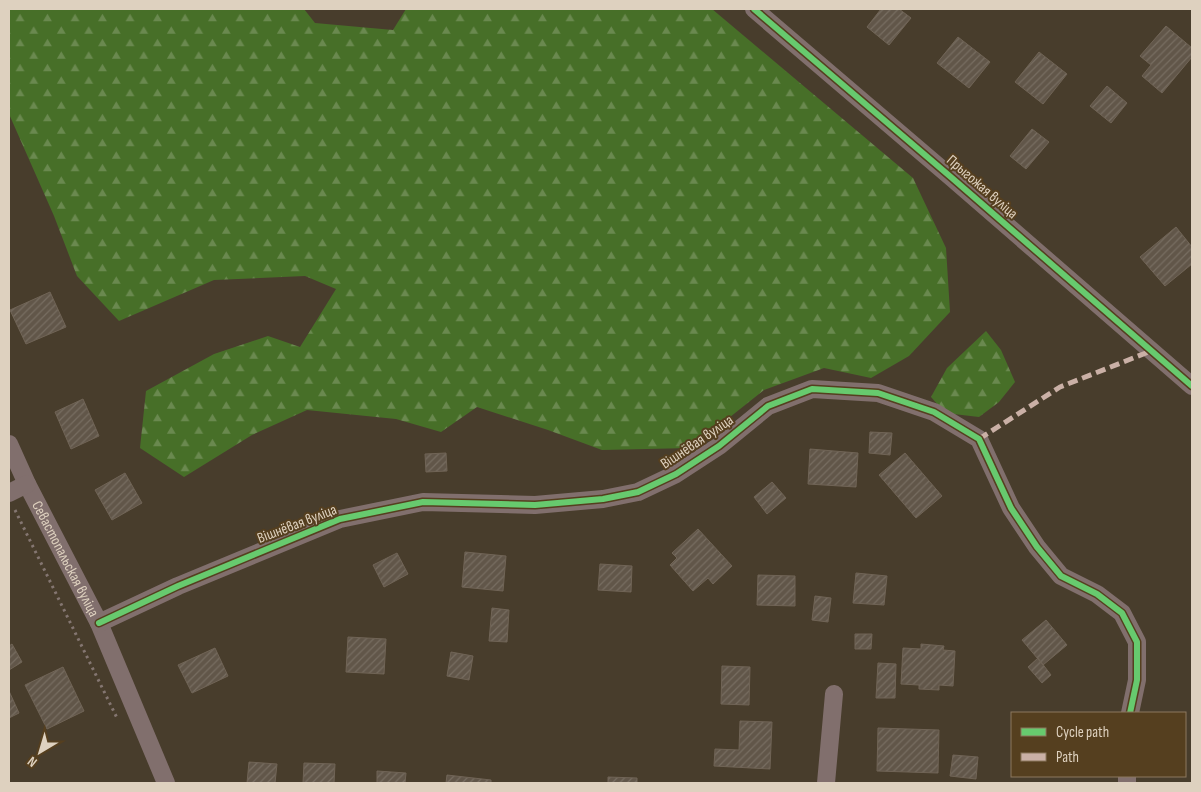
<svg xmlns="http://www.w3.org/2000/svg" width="1201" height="792" viewBox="0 0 1201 792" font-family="'Sofia Sans Condensed',sans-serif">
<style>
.forest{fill:url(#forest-firs)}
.building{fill:url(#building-hatch);stroke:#706456}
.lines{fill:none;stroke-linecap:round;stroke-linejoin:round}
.path{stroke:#847671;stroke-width:3;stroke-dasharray:2.5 4;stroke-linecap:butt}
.minor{stroke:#816f6d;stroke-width:18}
.quiet{stroke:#cab0a6;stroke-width:5;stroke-dasharray:10 5;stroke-linecap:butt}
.cycleway-casing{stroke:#553f1f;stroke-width:9}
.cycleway{stroke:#67ca6e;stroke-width:6}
.labels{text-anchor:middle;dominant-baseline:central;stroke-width:4;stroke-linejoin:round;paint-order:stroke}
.street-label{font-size:15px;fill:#ded1bf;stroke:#553f1f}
</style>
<defs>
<pattern id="forest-firs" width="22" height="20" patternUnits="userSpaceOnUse" patternTransform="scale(1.25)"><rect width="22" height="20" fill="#476f28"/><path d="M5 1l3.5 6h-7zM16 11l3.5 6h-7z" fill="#6a894f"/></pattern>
<pattern id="building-hatch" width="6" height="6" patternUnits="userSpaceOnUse" patternTransform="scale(1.25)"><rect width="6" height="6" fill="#615649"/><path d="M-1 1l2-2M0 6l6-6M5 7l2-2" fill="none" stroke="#776d61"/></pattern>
</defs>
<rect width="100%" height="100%" fill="#483d2c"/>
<path class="forest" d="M9 9H304L315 23 393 30 406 9H712L913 178 946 248 950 312 909 356 871 378 824 368 764 390 691 448 602 450 548 430 477 407 441 432 396 419 307 410 252 435 184 477 140 448 146 391 214 354 268 336 300 347 336 289 305 276 214 280 119 321 77 276 54 216 9 114Z
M986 331 1001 350 1015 382 999 402 979 417 945 413 931 397 947 368Z"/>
<path class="building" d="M881 9H899L911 18 889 45 867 27Z
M1166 26 1192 48V57L1162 93 1142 76 1151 65 1140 56Z
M958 37 990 62 969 88 937 63Z
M1039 52 1067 74 1043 104 1015 82Z
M1107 86 1127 103 1111 123 1090 106Z
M1032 129 1049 142 1026 169 1010 156Z
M1176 227 1192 247V264L1165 286 1140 257Z
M50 292 66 327 26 344 10 310Z
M83 399 99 436 71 449 55 412Z
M870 432 892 433 890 455 869 453Z
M810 449 858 453 856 487 808 484Z
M446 453 447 471 426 472 425 454Z
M905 453 942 496 916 518 879 475Z
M125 473 142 503 112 520 95 490Z
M772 482 786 498 767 514 754 497Z
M698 529 732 566 713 584 708 578 693 591 670 565 677 558 672 553Z
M465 552 506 556 503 591 462 587Z
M397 553 408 574 384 587 373 565Z
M600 564 632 566 631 592 598 590Z
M856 573 887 576 884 605 853 603Z
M758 575 795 576V606L757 605Z
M815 596 831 598 828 622 812 620Z
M492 608 509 610 507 642 489 641Z
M1046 620 1067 645 1043 665 1022 640Z
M855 634H872L871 649H855Z
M348 637 386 639 384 674 346 672Z
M12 644 22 662 9 670V646Z
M921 644 944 646 943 650 955 651 953 686 939 685V690L919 689V685L901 684 903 648 921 649Z
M215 648 228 676 192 693 178 665Z
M451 652 473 656 469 680 447 676Z
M1038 658 1051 675 1042 683 1028 667Z
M878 663 896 664 895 698H876Z
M722 666 750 667 749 705 721 704Z
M63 667 84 711 47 729 25 685Z
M9 691 19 713 9 718Z
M740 721 772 722 770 769 714 766 715 749 739 750Z
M878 728 939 730 938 773 877 771Z
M953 755 978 757 976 779 950 776Z
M249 762 277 764 275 783H247Z
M304 763 335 764 334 783H303Z
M377 771 406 773 405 783H377Z
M447 775 491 780V783H446Z
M608 777 637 778V783H608Z"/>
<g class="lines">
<path class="path" d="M15 510 118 720"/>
<g class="minor">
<path d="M754 9 952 178 1192 386"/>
<path id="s1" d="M9 444 27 484 99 623 166 783"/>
<path d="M9 493 27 484"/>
<path d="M99 623 178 586 340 519 423 502 535 505 603 499 638 492 676 474 719 446 768 406 812 389 878 393 934 412 979 439 1011 508 1037 547 1061 576 1097 594 1122 613 1137 642V680L1130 713"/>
<path d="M826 783 834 694"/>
<path d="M1127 783V776"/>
</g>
<path class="quiet" d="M979 439 1060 387 1151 351"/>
<defs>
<path id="cycleway" d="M754 9 952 178 1192 386
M99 623 178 586 340 519 423 502 535 505 603 499 638 492 676 474 719 446 768 406 812 389 878 393 934 412 979 439 1011 508 1037 547 1061 576 1097 594 1122 613 1137 642V680L1130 713"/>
</defs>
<use href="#cycleway" class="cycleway-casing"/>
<use href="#cycleway" class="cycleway"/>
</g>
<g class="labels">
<g class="street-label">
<text transform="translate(982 187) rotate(41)">Прыгожая вуліца</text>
<text transform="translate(697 442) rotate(-34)">Вішнёвая вуліца</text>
<text transform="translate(297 524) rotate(-21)">Вішнёвая вуліца</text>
<text stroke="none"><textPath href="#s1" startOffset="128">Севастопальская вуліца</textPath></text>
</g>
</g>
<rect width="1201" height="792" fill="none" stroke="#ded1bf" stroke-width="20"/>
<rect x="1011" y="712" width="175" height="65" fill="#553f1f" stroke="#8c795f"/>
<rect x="1021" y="728" width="25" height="8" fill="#67ca6e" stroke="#8c795f"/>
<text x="1056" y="737" font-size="15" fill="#ded1bf">Cycle path</text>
<rect x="1021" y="753" width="25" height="8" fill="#cab0a6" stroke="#8c795f"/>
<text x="1056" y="762" font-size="15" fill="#ded1bf">Path</text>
<g transform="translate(40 752) rotate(218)" stroke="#553f1f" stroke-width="4" paint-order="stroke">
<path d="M0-4L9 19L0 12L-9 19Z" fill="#ded1bf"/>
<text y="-8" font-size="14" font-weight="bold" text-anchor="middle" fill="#ded1bf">N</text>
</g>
</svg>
